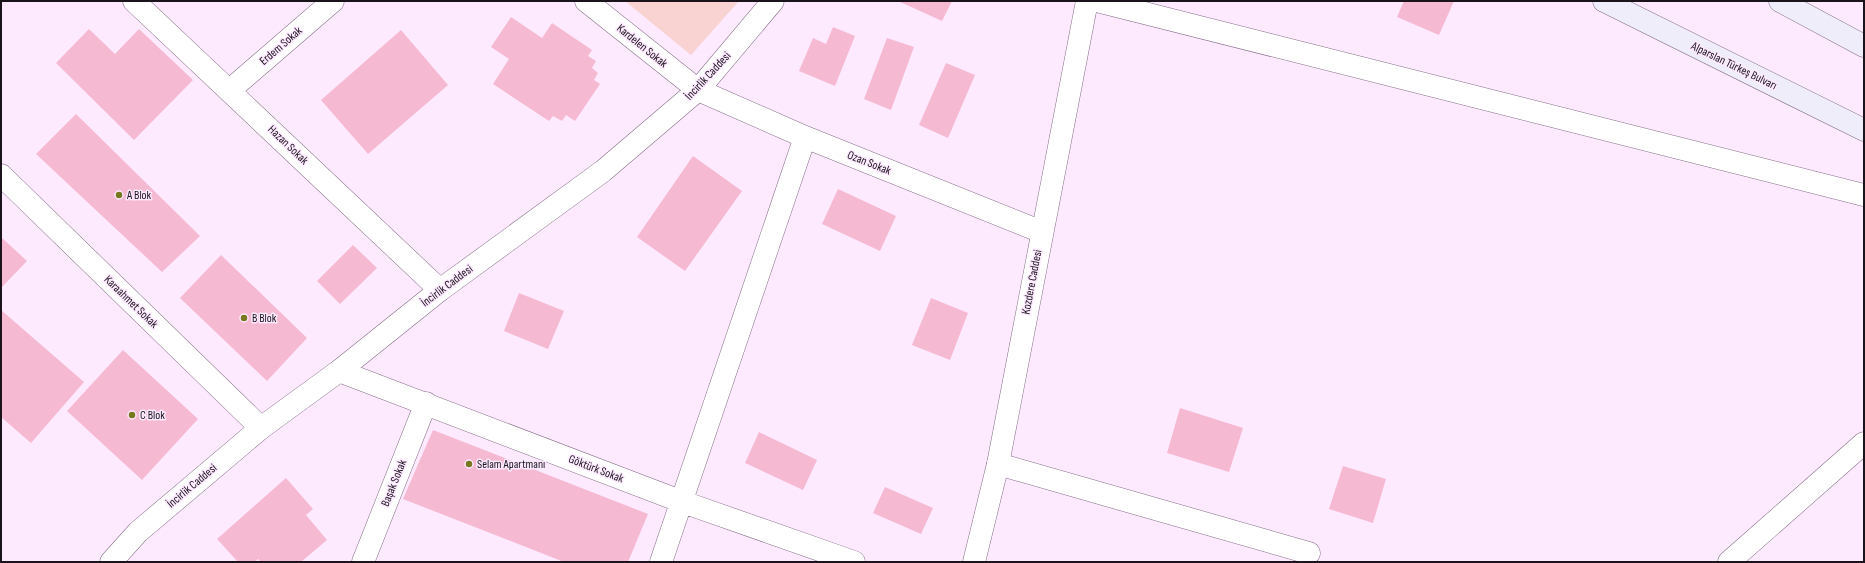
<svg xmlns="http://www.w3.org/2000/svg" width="1865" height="563" viewBox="0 0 1865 563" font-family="'Sofia Sans Condensed',sans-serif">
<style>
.green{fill:#f9d3d1}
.building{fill:#f6b9d2}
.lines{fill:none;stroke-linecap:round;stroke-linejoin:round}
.minor-casing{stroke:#846e86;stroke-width:23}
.tertiary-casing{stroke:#846e86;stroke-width:23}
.secondary-casing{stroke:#846e86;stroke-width:23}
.minor{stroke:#fff;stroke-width:22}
.tertiary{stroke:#fff;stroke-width:22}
.secondary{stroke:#efedfa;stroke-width:22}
.poi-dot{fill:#78781f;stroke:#fdeaff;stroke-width:1.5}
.labels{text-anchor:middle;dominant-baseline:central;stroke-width:3;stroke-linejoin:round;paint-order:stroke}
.street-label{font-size:12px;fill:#1b131c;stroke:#fdeaff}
.poi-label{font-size:12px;fill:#1b131c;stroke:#fdeaff;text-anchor:start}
</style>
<rect width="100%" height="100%" fill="#fdeaff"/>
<path class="green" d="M625 1H739L691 55Z"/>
<path class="building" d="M898 1H952L942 21Z
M1404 1H1454L1439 35 1397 17Z
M511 17 542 38 552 23 592 50 588 56 596 61 592 68 598 73 594 80 600 84 575 121 566 115 562 121 553 116 549 121 493 84 509 59 491 47Z
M833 27 855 36 835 86 799 71 813 38 826 44Z
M89 29 115 54 139 29 193 80 134 140 56 63Z
M401 30 448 85 368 154 321 100Z
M887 38 914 47 891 110 864 99Z
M946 63 975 75 948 138 919 125Z
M76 114 200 236 162 272 36 154Z
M693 156 742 191 685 271 637 237Z
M838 189 896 216 880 251 822 224Z
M1 237 27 261 1 288Z
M353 245 377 268 340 304 317 281Z
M221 255 307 338 267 381 180 298Z
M519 293 564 311 548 349 504 331Z
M931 298 968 313 950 360 912 345Z
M1 310 84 382 31 443 1 417Z
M123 350 198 419 142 480 67 411Z
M1180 408 1243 428 1229 472 1167 453Z
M433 430 648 514 628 562H564L403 499Z
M759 432 817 460 803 490 745 463Z
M1343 466 1386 479 1373 523 1329 509Z
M286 478 313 509 306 515 327 540 301 562H261L258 559 254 562H238L217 539Z
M885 487 933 508 921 534 873 513Z"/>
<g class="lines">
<defs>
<path id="minor" d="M134 1 440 290
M586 1 698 90 805 137 1042 232
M1097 1 1864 195
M230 90 333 1
M1 175 261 428
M339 371 680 501 854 562
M998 464 1309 553
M363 562 426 403
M661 562 805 137
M1729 562 1864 443"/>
<path id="tertiary" d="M111 562 138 532 261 428 339 371 440 290 603 171 698 90 773 1
M974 562 998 464 1087 1"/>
<path id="secondary" d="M1604 1 1864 130
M1780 1 1864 46"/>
</defs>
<use href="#minor" class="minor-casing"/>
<use href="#tertiary" class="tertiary-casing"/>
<use href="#secondary" class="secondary-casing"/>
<use href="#minor" class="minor"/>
<use href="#tertiary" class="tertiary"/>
<use href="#secondary" class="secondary"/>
</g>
<g class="poi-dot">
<circle cx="119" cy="195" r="4"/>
<circle cx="244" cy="318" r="4"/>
<circle cx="132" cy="415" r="4"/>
<circle cx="469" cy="464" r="4"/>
</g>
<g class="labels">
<g class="street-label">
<text transform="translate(281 46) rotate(-41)">Erdem Sokak</text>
<text transform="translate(642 46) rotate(39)">Kardelen Sokak</text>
<text transform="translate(1734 66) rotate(26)">Alparslan Türkeş Bulvarı</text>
<text transform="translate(708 76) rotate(-47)">İncirlik Caddesi</text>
<text transform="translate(288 145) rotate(44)">Hazan Sokak</text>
<text transform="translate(869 163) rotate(22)">Ozan Sokak</text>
<text transform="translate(1032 282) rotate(-79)">Kozdere Caddesi</text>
<text transform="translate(447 286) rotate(-37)">İncirlik Caddesi</text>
<text transform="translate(131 302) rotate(44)">Karaahmet Sokak</text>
<text transform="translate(596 469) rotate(21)">Göktürk Sokak</text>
<text transform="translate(394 483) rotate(-68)">Başak Sokak</text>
<text transform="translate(192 486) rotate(-40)">İncirlik Caddesi</text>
</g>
<g class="poi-label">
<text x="127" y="195">A Blok</text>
<text x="252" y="318">B Blok</text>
<text x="140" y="415">C Blok</text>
<text x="477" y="464">Selam Apartmanı</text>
</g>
</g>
<rect width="1865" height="563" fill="none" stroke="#1b131c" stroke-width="4"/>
</svg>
